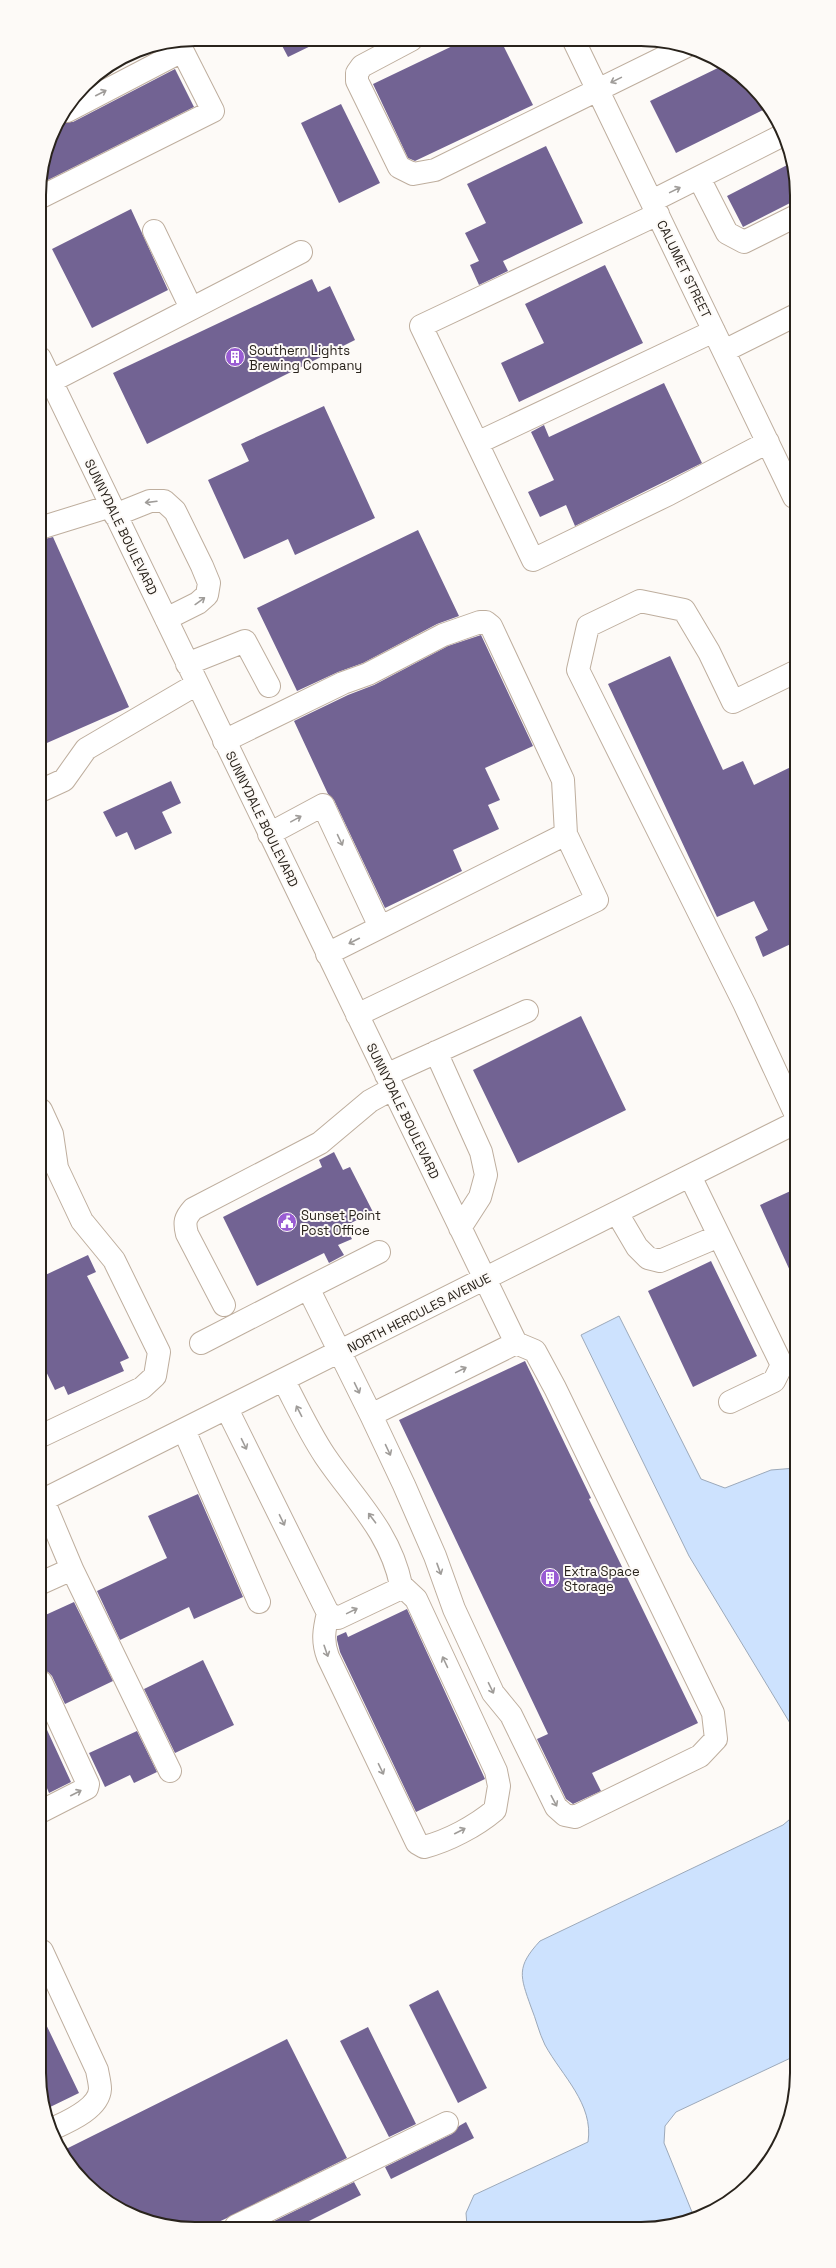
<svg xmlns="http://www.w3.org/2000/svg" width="836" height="2268" viewBox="0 0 836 2268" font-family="'Space Grotesk',sans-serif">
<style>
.water{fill:#cde2fe;stroke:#9ca9ba}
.building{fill:#726393}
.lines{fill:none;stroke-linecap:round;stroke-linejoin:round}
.minor-casing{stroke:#beae9e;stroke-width:24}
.minor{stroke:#fff;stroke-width:22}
.oneway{stroke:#9f9c99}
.labels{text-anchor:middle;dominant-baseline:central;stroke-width:4;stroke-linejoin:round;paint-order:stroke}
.street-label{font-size:13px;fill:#29231c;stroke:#fdfaf7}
.poi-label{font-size:13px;fill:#29231c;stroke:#fdfaf7;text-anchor:start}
.rim{fill:none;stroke:#29231c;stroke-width:2}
</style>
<rect width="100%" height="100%" fill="#fdfaf7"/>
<path class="water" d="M619 1316 701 1479 725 1488 771 1470 796 1468V1733L689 1556 581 1335Z
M796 1814 797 2055 676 2112 665 2126 664 2143 694 2217 672 2226H467L466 2213 474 2195 588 2142C594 2104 562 2076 545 2045 539 2033 536 2019 531 2007 520 1976 516 1967 540 1941L783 1825Z"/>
<path class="building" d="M279 40H323L288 57Z
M463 41H501L533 105 415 161 408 158 373 84Z
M724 65 751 84 769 107 676 153 650 101Z
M175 69 194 107 40 184 57 124 61 122H73Z
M341 104 380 183 339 203 301 123Z
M546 146 583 223 503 261 508 271 479 285 470 265 479 261 465 233 486 223 467 184Z
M793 162 794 201 743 227 727 196Z
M131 209 168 290 92 328 52 249Z
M605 265 643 343 519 402 501 363 544 343 525 304Z
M312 279 318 292 330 286 355 340 147 444 113 373Z
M664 383 702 463 575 526 566 505 540 517 528 492 554 480 531 432 544 425 549 437Z
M324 406 375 518 295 555 288 539 244 559 208 480 249 461 241 444Z
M418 530 459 616 437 624 363 663 338 672 297 691 257 608Z
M53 537 129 707 40 746V540Z
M481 635 533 746 485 768 500 800 488 805 499 829 453 850 462 871 385 908 334 800 328 794 294 721 348 695 374 685 448 646Z
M670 656 723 770 743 761 754 785 795 765V942L763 957 755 937 768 930 754 901 717 917 608 684Z
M171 781 181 803 162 812 172 833 135 850 127 832 116 837 103 812Z
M581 1016 626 1110 518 1163 473 1070Z
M334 1152 343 1170 350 1167 373 1212 345 1226 352 1239 338 1245 344 1255 329 1263 324 1253 257 1286 223 1217 322 1167 319 1160Z
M795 1189V1218L796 1284 760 1205Z
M88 1255 96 1272 87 1276 129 1358 120 1362 124 1371 68 1395 64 1386 55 1390 41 1361V1277Z
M711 1261 757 1356 693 1387 648 1291Z
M525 1361 591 1498 589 1499 698 1723 592 1773 601 1791 573 1804 566 1799 537 1739 548 1734 399 1420Z
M198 1494 243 1597 194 1619 189 1607 120 1640 97 1591 167 1558 148 1516Z
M74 1602 113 1681 65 1704 52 1676 48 1672 41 1670V1617Z
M407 1609 485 1779 416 1812 340 1652 337 1640V1636L346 1632 348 1637Z
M203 1660 234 1725 175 1753 144 1689Z
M42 1719 71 1782 49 1793 42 1776Z
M137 1731 157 1772 134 1783 130 1775 105 1787 89 1753Z
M438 1990 487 2088 458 2103 409 2005Z
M42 2016 79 2093 44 2110 42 2104Z
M368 2027 416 2124 389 2137 340 2041Z
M287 2039 347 2158 227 2218 210 2226H165L126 2213 85 2184 60 2152Z
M466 2122 474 2138 391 2179 385 2167 452 2134 459 2126Z
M354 2182 361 2195 299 2226H264Z"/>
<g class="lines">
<defs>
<path id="minor" d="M411 40 362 66 357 73V81L399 167 413 174 435 170 685 47
M574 41 794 497
M67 111 182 51
M699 178 727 233 744 242 794 217
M39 198 213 111 178 42
M652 201 783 135
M658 214 421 326 533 560 669 494 768 442
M154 231 191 308
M724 351 794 316
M40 358 516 1343 371 1415 308 1288 201 1343
M40 387 301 252
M477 443 714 331
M115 515 150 501H164L175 511 202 566 209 583 207 595 198 603 166 619
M40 528 111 506
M187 664 245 641 269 686
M795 672 733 702 709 652 684 610 640 601 588 626 578 670 744 1003 795 1113
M224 741 343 683 368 674 443 635 480 622H486L491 626 563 780 566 834 597 900 357 1015
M40 791 64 780 86 749 197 684
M269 834 323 805 380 927
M327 954 566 834
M436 1052 481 1152 486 1175 480 1197 460 1228
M386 1075 527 1011
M41 1110 52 1134 57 1168 82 1221 114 1260 159 1352 155 1376 142 1388 41 1436
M690 1176 782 1365 774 1381 730 1402
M617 1213 637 1247 648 1258 660 1261 719 1236
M308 1288 379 1252
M224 1305 187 1234C184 1222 185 1218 193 1209L320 1143 370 1101 392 1089
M227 1409 328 1613 338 1618 395 1591 401 1585C390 1531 354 1499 325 1456 309 1432 297 1406 284 1381
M371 1415 404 1485 435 1556 454 1609 493 1693 511 1715 556 1807 565 1815 575 1817 700 1756 716 1739 713 1713 555 1388 535 1351 516 1343
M184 1430 259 1602
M41 1501 795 1123
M72 1569 170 1771
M41 1583 72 1569 43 1500
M328 1613C324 1630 322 1641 328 1657L417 1843 424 1847C448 1841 476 1826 495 1810L499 1786 496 1771 416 1599 401 1585
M41 1682 88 1784 87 1788 42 1811
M42 1951 97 2070C98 2076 100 2083 100 2089 99 2109 67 2122 52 2129
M236 2226 447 2123"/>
</defs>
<use href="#minor" class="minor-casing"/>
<use href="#minor" class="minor"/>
</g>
<defs><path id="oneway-shaft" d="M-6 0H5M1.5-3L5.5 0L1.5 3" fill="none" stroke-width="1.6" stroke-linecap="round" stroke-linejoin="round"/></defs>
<g class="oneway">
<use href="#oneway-shaft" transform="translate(616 80) rotate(154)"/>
<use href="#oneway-shaft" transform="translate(101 93) rotate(-27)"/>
<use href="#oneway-shaft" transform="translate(675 190) rotate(-26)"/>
<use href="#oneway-shaft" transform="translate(151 502) rotate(173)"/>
<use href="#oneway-shaft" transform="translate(200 601) rotate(-36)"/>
<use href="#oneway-shaft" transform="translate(296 819) rotate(-29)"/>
<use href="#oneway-shaft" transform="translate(340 840) rotate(65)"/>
<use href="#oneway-shaft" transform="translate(354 941) rotate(153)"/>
<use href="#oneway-shaft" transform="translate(461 1370) rotate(-26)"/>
<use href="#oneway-shaft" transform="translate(357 1388) rotate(64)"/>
<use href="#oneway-shaft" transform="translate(299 1411) rotate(-117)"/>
<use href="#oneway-shaft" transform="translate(244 1444) rotate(64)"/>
<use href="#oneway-shaft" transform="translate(388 1450) rotate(65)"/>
<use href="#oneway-shaft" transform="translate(372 1518) rotate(-127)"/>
<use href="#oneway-shaft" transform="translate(282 1520) rotate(64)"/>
<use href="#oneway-shaft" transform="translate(439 1569) rotate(70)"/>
<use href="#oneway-shaft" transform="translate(352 1611) rotate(-26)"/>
<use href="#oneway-shaft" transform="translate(326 1651) rotate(71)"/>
<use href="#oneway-shaft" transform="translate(445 1662) rotate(-115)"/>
<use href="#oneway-shaft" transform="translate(491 1688) rotate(64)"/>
<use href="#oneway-shaft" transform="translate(381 1769) rotate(64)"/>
<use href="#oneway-shaft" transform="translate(76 1793) rotate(-27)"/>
<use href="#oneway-shaft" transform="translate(554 1801) rotate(62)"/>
<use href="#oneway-shaft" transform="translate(460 1831) rotate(-27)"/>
</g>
<defs>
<symbol id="building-disc" viewBox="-11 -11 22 22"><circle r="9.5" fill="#995cd3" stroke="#fdfaf7"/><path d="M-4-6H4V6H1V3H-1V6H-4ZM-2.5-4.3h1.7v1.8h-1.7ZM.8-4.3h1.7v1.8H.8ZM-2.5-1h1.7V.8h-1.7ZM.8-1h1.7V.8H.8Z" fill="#fff"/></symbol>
<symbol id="civic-disc" viewBox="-11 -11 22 22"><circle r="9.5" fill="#995cd3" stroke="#fdfaf7"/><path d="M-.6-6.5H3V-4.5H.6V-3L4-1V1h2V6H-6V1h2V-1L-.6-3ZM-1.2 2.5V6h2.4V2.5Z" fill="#fff"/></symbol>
</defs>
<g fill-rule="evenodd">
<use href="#building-disc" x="224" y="346" width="22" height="22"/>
<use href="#civic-disc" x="276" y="1211" width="22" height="22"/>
<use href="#building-disc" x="539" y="1567" width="22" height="22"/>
</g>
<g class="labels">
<g class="street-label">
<text transform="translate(684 269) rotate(64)">CALUMET STREET</text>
<text transform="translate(121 527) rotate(64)">SUNNYDALE BOULEVARD</text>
<text transform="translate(262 819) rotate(64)">SUNNYDALE BOULEVARD</text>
<text transform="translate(403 1111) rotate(64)">SUNNYDALE BOULEVARD</text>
<text transform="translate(419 1313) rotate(-27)">NORTH HERCULES AVENUE</text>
</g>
<g class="poi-label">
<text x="249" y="350">Southern Lights<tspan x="249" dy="15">Brewing Company</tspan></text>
<text x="301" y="1215">Sunset Point<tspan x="301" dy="15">Post Office</tspan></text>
<text x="564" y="1571">Extra Space<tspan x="564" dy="15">Storage</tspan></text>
</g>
</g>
<path d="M0 0H836V2268H0ZM195 46H641A149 149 0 0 1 790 195V2073A149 149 0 0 1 641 2222H195A149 149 0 0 1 46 2073V195A149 149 0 0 1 195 46Z" fill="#fdfaf7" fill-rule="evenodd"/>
<path class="rim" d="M195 46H641A149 149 0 0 1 790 195V2073A149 149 0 0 1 641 2222H195A149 149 0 0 1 46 2073V195A149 149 0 0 1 195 46Z"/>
</svg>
